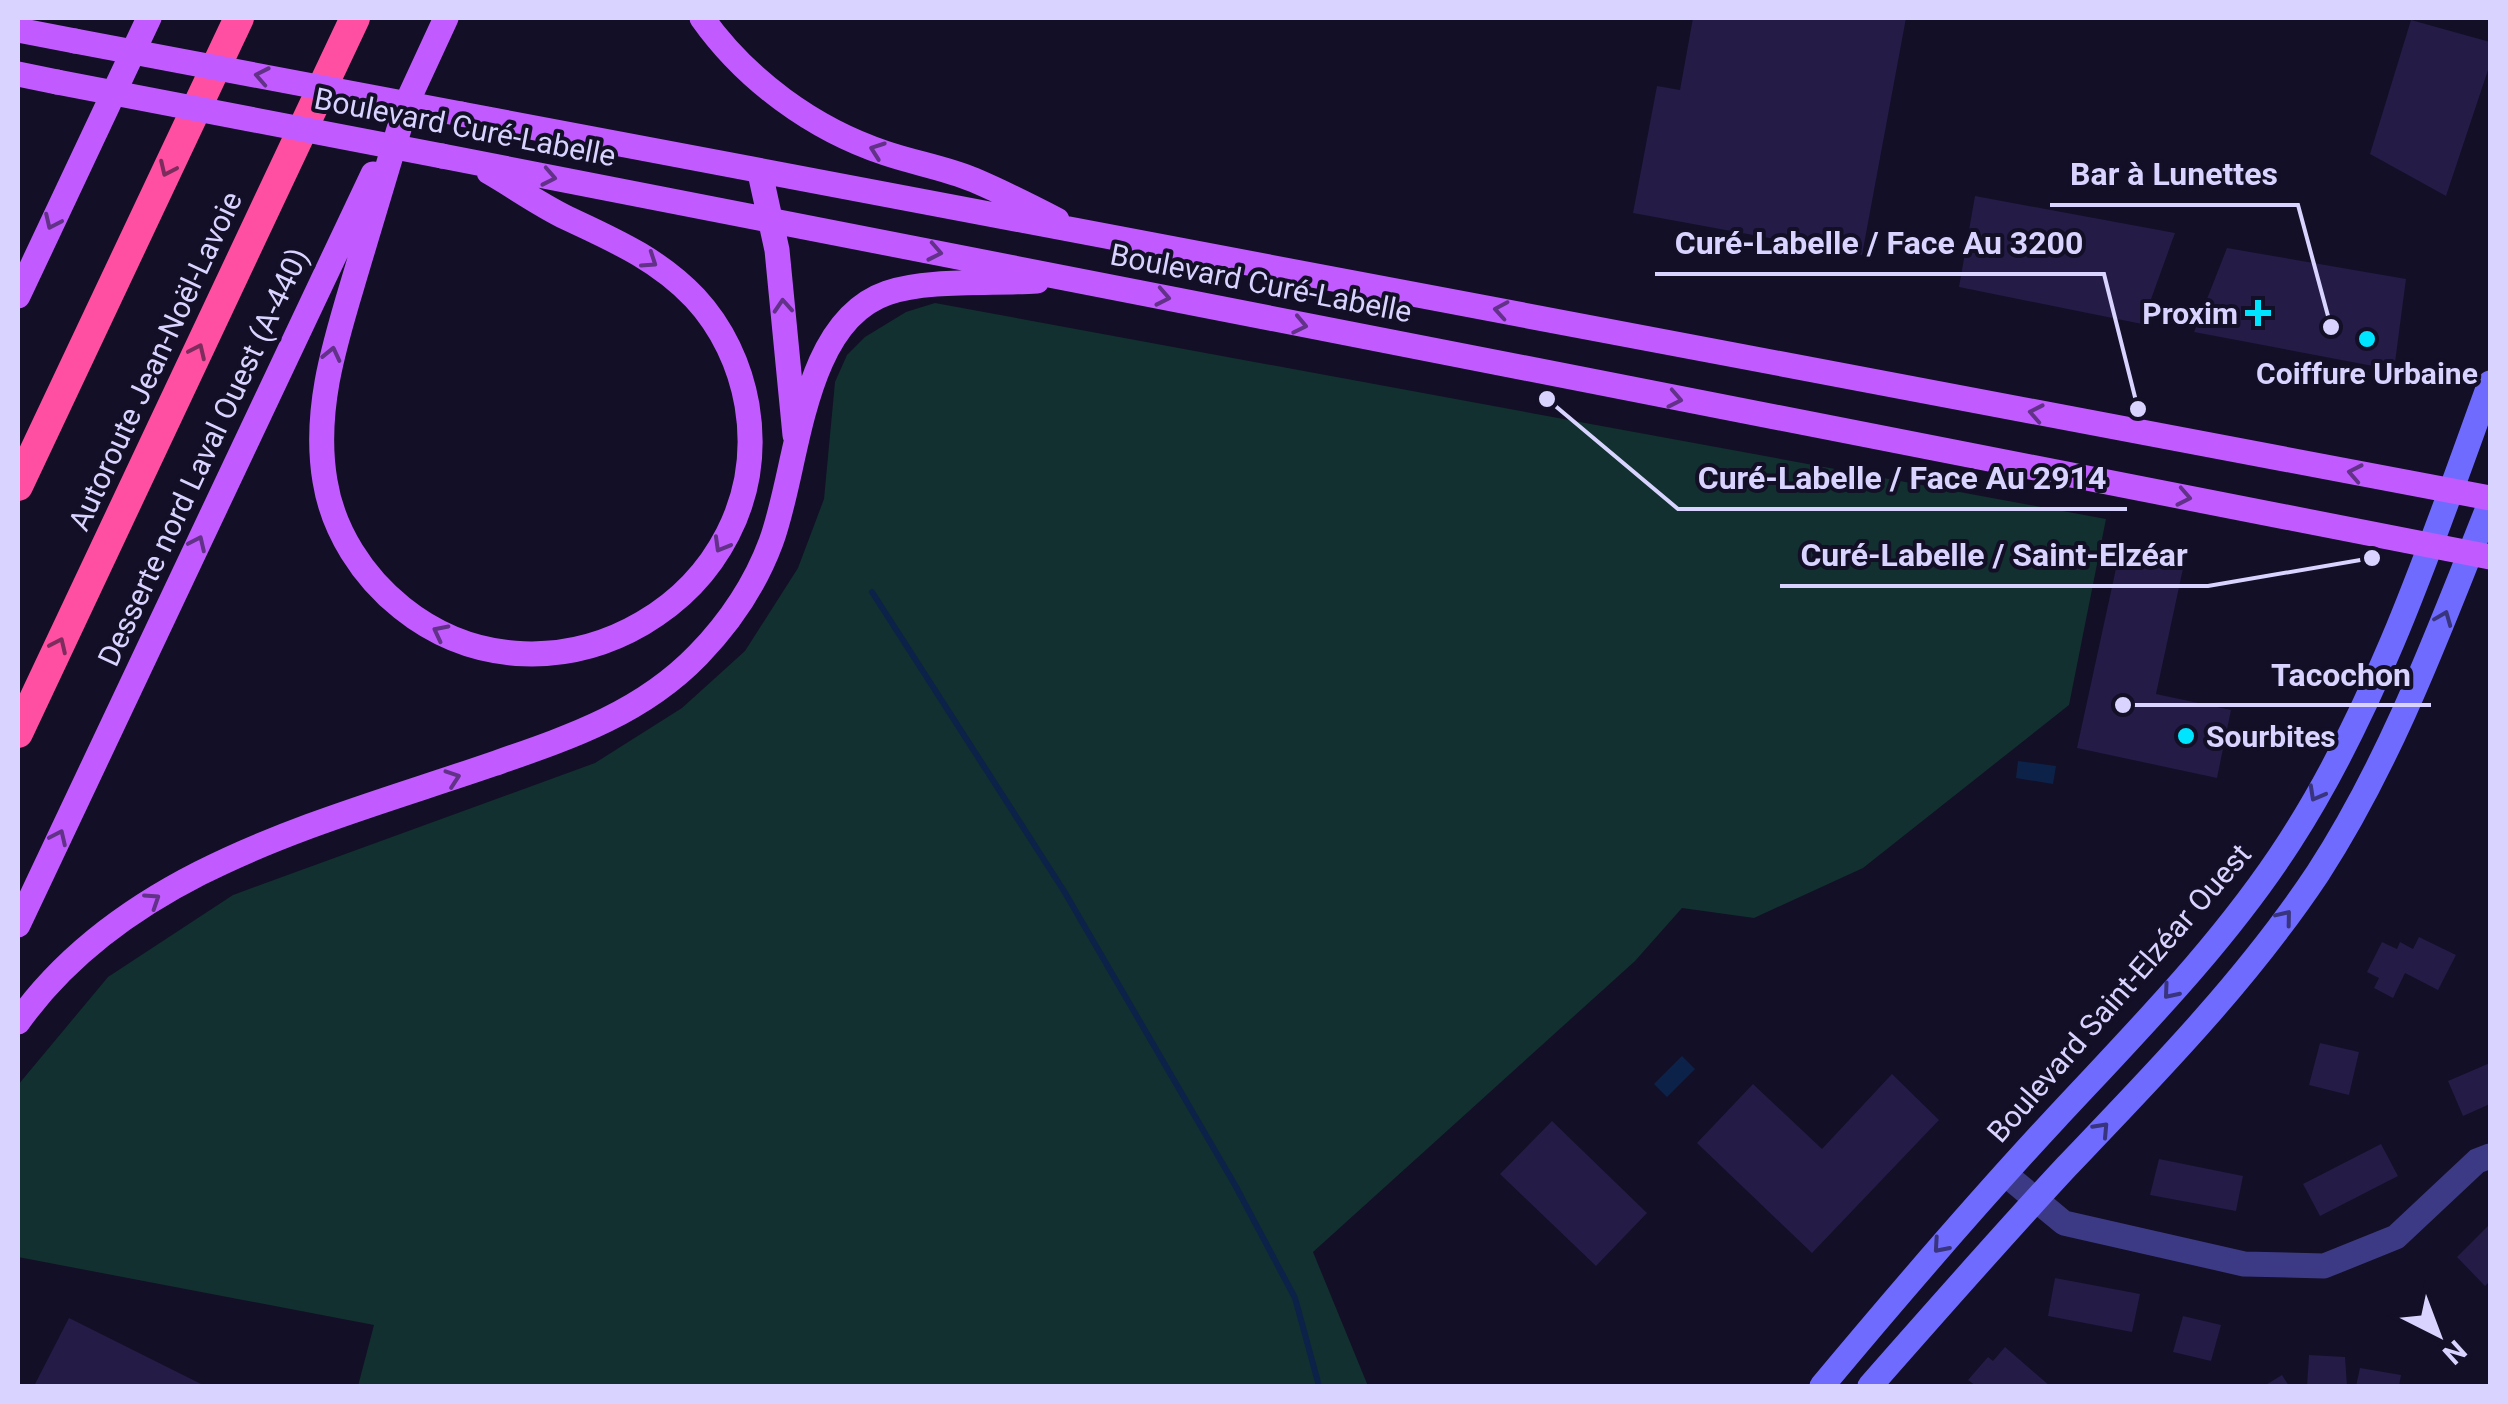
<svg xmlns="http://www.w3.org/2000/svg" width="2508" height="1404" viewBox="0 0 2508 1404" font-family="Roboto,sans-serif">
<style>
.green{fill:#12302f}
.water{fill:#0c2248}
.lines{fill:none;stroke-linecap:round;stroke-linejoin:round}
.stream{stroke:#0c2248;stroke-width:6}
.building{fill:#241b47}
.street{stroke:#3d3a85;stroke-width:25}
.secondary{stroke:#6f6bff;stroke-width:25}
.primary{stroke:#c25bff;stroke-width:25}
.highway{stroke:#ff4fa3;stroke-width:30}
.primary-bridge{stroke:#c25bff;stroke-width:25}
.oneway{stroke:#623188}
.oneway2{stroke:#7d2c5e}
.oneway3{stroke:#38347d}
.poi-dot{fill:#00e5ff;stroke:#130f26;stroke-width:4}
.labels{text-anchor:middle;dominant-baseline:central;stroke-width:8;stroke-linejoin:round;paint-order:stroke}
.street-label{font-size:30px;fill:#d9d4ff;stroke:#130f26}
.poi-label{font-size:30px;font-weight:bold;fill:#d9d4ff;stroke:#130f26;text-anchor:end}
.leader{fill:none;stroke:#d9d4ff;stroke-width:4}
.callout-dot{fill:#d9d4ff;stroke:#130f26;stroke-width:4}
.callout-label{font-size:32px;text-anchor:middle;font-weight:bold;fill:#d9d4ff;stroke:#130f26;stroke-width:8;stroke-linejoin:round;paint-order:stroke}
</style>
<rect width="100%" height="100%" fill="#130f26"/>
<path class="green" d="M935 303 2106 519 2069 705 1863 868 1754 918 1682 908 1635 961 1313 1252 1368 1386H358L374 1325 18 1257V1085L108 977 233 895 595 763 682 708 745 651 798 568 824 499 835 382 847 355 865 337 906 312Z"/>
<path class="water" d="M2018 761 2056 766 2053 784 2016 778Z
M1682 1056 1695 1069 1667 1097 1654 1084Z"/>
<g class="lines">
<path class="stream" d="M872 592 1064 891 1235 1185 1295 1298 1319 1386"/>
</g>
<path class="building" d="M1693 18H1906L1862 255 1633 213 1657 86 1680 90Z
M2411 20 2490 42V64L2446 196 2370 154Z
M1975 196 2175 233 2142 324 1959 287Z
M2227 248 2406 279 2394 370 2194 332Z
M2120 550 2184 564 2156 694 2231 710 2217 778 2077 748Z
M2419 937 2456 955 2438 990 2405 973 2393 998 2374 988 2379 978 2367 972 2382 942 2397 949 2400 942 2413 949Z
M2320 1043 2359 1052 2349 1095 2309 1085Z
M2490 1063V1104L2463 1116 2448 1081Z
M1892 1074 1939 1120 1812 1253 1697 1143 1753 1084 1822 1149Z
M1552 1121 1647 1213 1596 1266 1500 1174Z
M2381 1144 2398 1176 2320 1216 2303 1184Z
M2159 1159 2243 1176 2236 1211 2150 1195Z
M2490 1224V1281L2485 1286 2457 1257Z
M2055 1278 2140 1294 2132 1332 2048 1316Z
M2183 1316 2221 1325 2211 1361 2173 1352Z
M69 1318 205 1386H34Z
M2005 1347 2050 1386H1976L1968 1380 1988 1357 1993 1361Z
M2309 1355 2345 1357 2347 1386H2307Z
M2360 1368 2401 1375 2399 1386H2356Z
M2282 1375 2289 1386H2264Z"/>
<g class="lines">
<path class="street" d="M2005 1174 2064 1223 2244 1264 2324 1266 2396 1237 2477 1161 2490 1156"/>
<path class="secondary" d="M1822 1386C1898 1295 1975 1205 2056 1118 2138 1030 2225 942 2290 841 2378 705 2435 534 2490 383
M1870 1386C1935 1312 2000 1238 2067 1166 2155 1074 2247 980 2318 873 2392 759 2440 628 2490 503"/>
<path class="primary" d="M702 18C746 80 813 129 885 153 914 163 946 168 974 180 1002 192 1030 206 1057 220
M18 30 75 41
M18 74 57 82
M408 99C392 152 376 206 360 259 339 331 312 404 325 481 333 531 363 577 402 608 552 728 779 596 747 405 740 365 722 327 695 298 658 259 614 240 567 218 540 205 515 187 489 172
M403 111 446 18
M461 114 2490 498
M442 156 2490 557
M760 173 777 250 795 435
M18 296 149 18
M18 925 373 174
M18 1022C128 868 325 822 493 764 568 738 641 714 698 655 729 623 755 585 771 542 799 467 800 323 887 293 926 279 994 284 1037 281"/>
<path class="highway" d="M18 486 239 18
M18 733 355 18"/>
<path class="primary-bridge" d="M75 41 461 114
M57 82 442 156"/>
</g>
<defs><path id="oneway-chevron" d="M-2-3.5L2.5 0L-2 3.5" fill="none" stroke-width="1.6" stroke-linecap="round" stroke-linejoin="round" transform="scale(2.5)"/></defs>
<g class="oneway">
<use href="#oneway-chevron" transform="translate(262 76) rotate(-169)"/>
<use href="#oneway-chevron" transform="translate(877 150) rotate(-160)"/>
<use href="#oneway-chevron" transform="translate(549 177) rotate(11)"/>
<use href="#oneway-chevron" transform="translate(52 222) rotate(115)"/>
<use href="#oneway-chevron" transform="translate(935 252) rotate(11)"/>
<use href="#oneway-chevron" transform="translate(650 261) rotate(34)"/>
<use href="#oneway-chevron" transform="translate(1163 297) rotate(11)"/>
<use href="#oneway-chevron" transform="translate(783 306) rotate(-94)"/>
<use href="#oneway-chevron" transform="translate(1501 310) rotate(-170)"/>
<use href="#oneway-chevron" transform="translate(1300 325) rotate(12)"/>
<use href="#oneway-chevron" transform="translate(332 354) rotate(-77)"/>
<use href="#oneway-chevron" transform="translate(1675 399) rotate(11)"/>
<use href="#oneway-chevron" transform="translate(2036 413) rotate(-169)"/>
<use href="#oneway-chevron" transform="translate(2355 473) rotate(-169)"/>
<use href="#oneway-chevron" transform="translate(2184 497) rotate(11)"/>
<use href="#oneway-chevron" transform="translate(198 543) rotate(-65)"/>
<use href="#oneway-chevron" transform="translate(721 545) rotate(120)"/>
<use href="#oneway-chevron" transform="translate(440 632) rotate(-153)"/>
<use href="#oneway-chevron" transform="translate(453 778) rotate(-19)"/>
<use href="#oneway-chevron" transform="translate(59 837) rotate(-65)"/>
<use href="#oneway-chevron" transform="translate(153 900) rotate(-33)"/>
</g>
<g class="oneway2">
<use href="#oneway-chevron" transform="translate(167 169) rotate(115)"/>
<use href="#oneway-chevron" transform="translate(198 351) rotate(-65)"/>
<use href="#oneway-chevron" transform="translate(59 645) rotate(-65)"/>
</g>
<g class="oneway3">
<use href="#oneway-chevron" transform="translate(2444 618) rotate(-68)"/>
<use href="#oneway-chevron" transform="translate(2316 794) rotate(119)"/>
<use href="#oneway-chevron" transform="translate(2285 917) rotate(-51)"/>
<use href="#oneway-chevron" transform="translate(2170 992) rotate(130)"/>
<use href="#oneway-chevron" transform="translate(2102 1129) rotate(-47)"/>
<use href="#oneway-chevron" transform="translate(1940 1246) rotate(131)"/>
</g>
<g class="poi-dot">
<path d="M2253 298h10v10h10v10h-10v10h-10v-10h-10v-10h10z"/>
<circle cx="2367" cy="339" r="10"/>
<circle cx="2186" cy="736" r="10"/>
</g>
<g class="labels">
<g class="street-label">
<text transform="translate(465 127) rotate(11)">Boulevard Curé-Labelle</text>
<text transform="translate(1261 283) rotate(11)">Boulevard Curé-Labelle</text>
<text transform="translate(155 361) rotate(-65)">Autoroute Jean-Noël-Lavoie</text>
<text transform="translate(203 457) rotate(-65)">Desserte nord Laval Ouest (A-440)</text>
<text transform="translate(2119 993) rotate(-49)">Boulevard Saint-Elzéar Ouest</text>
</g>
<g class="poi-label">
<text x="2238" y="313">Proxim</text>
<text x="2367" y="373" text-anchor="middle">Coiffure Urbaine</text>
<text x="2206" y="736" text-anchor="start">Sourbites</text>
</g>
</g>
<path class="leader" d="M2331 327L2298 205H2050M2138 409L2104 274H1655M1547 399L1678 509H2127M2372 558L2208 586H1780M2123 705L2251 705H2431"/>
<g class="callout-dot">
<circle cx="2331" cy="327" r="10"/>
<circle cx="2138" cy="409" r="10"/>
<circle cx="1547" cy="399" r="10"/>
<circle cx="2372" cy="558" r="10"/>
<circle cx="2123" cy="705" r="10"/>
</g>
<g class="callout-label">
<text x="2174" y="185">Bar à Lunettes</text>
<text x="1879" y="254">Curé-Labelle / Face Au 3200</text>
<text x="1902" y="489">Curé-Labelle / Face Au 2914</text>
<text x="1994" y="566">Curé-Labelle / Saint-Elzéar</text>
<text x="2341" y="686">Tacochon</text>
</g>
<rect width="2508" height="1404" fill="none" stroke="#d9d4ff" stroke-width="40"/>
<g transform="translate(2438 1334) rotate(138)" stroke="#130f26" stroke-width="8" paint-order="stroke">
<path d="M0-8L18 38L0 25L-18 38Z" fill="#d9d4ff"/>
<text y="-15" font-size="28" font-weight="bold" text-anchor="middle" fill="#d9d4ff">N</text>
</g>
</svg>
